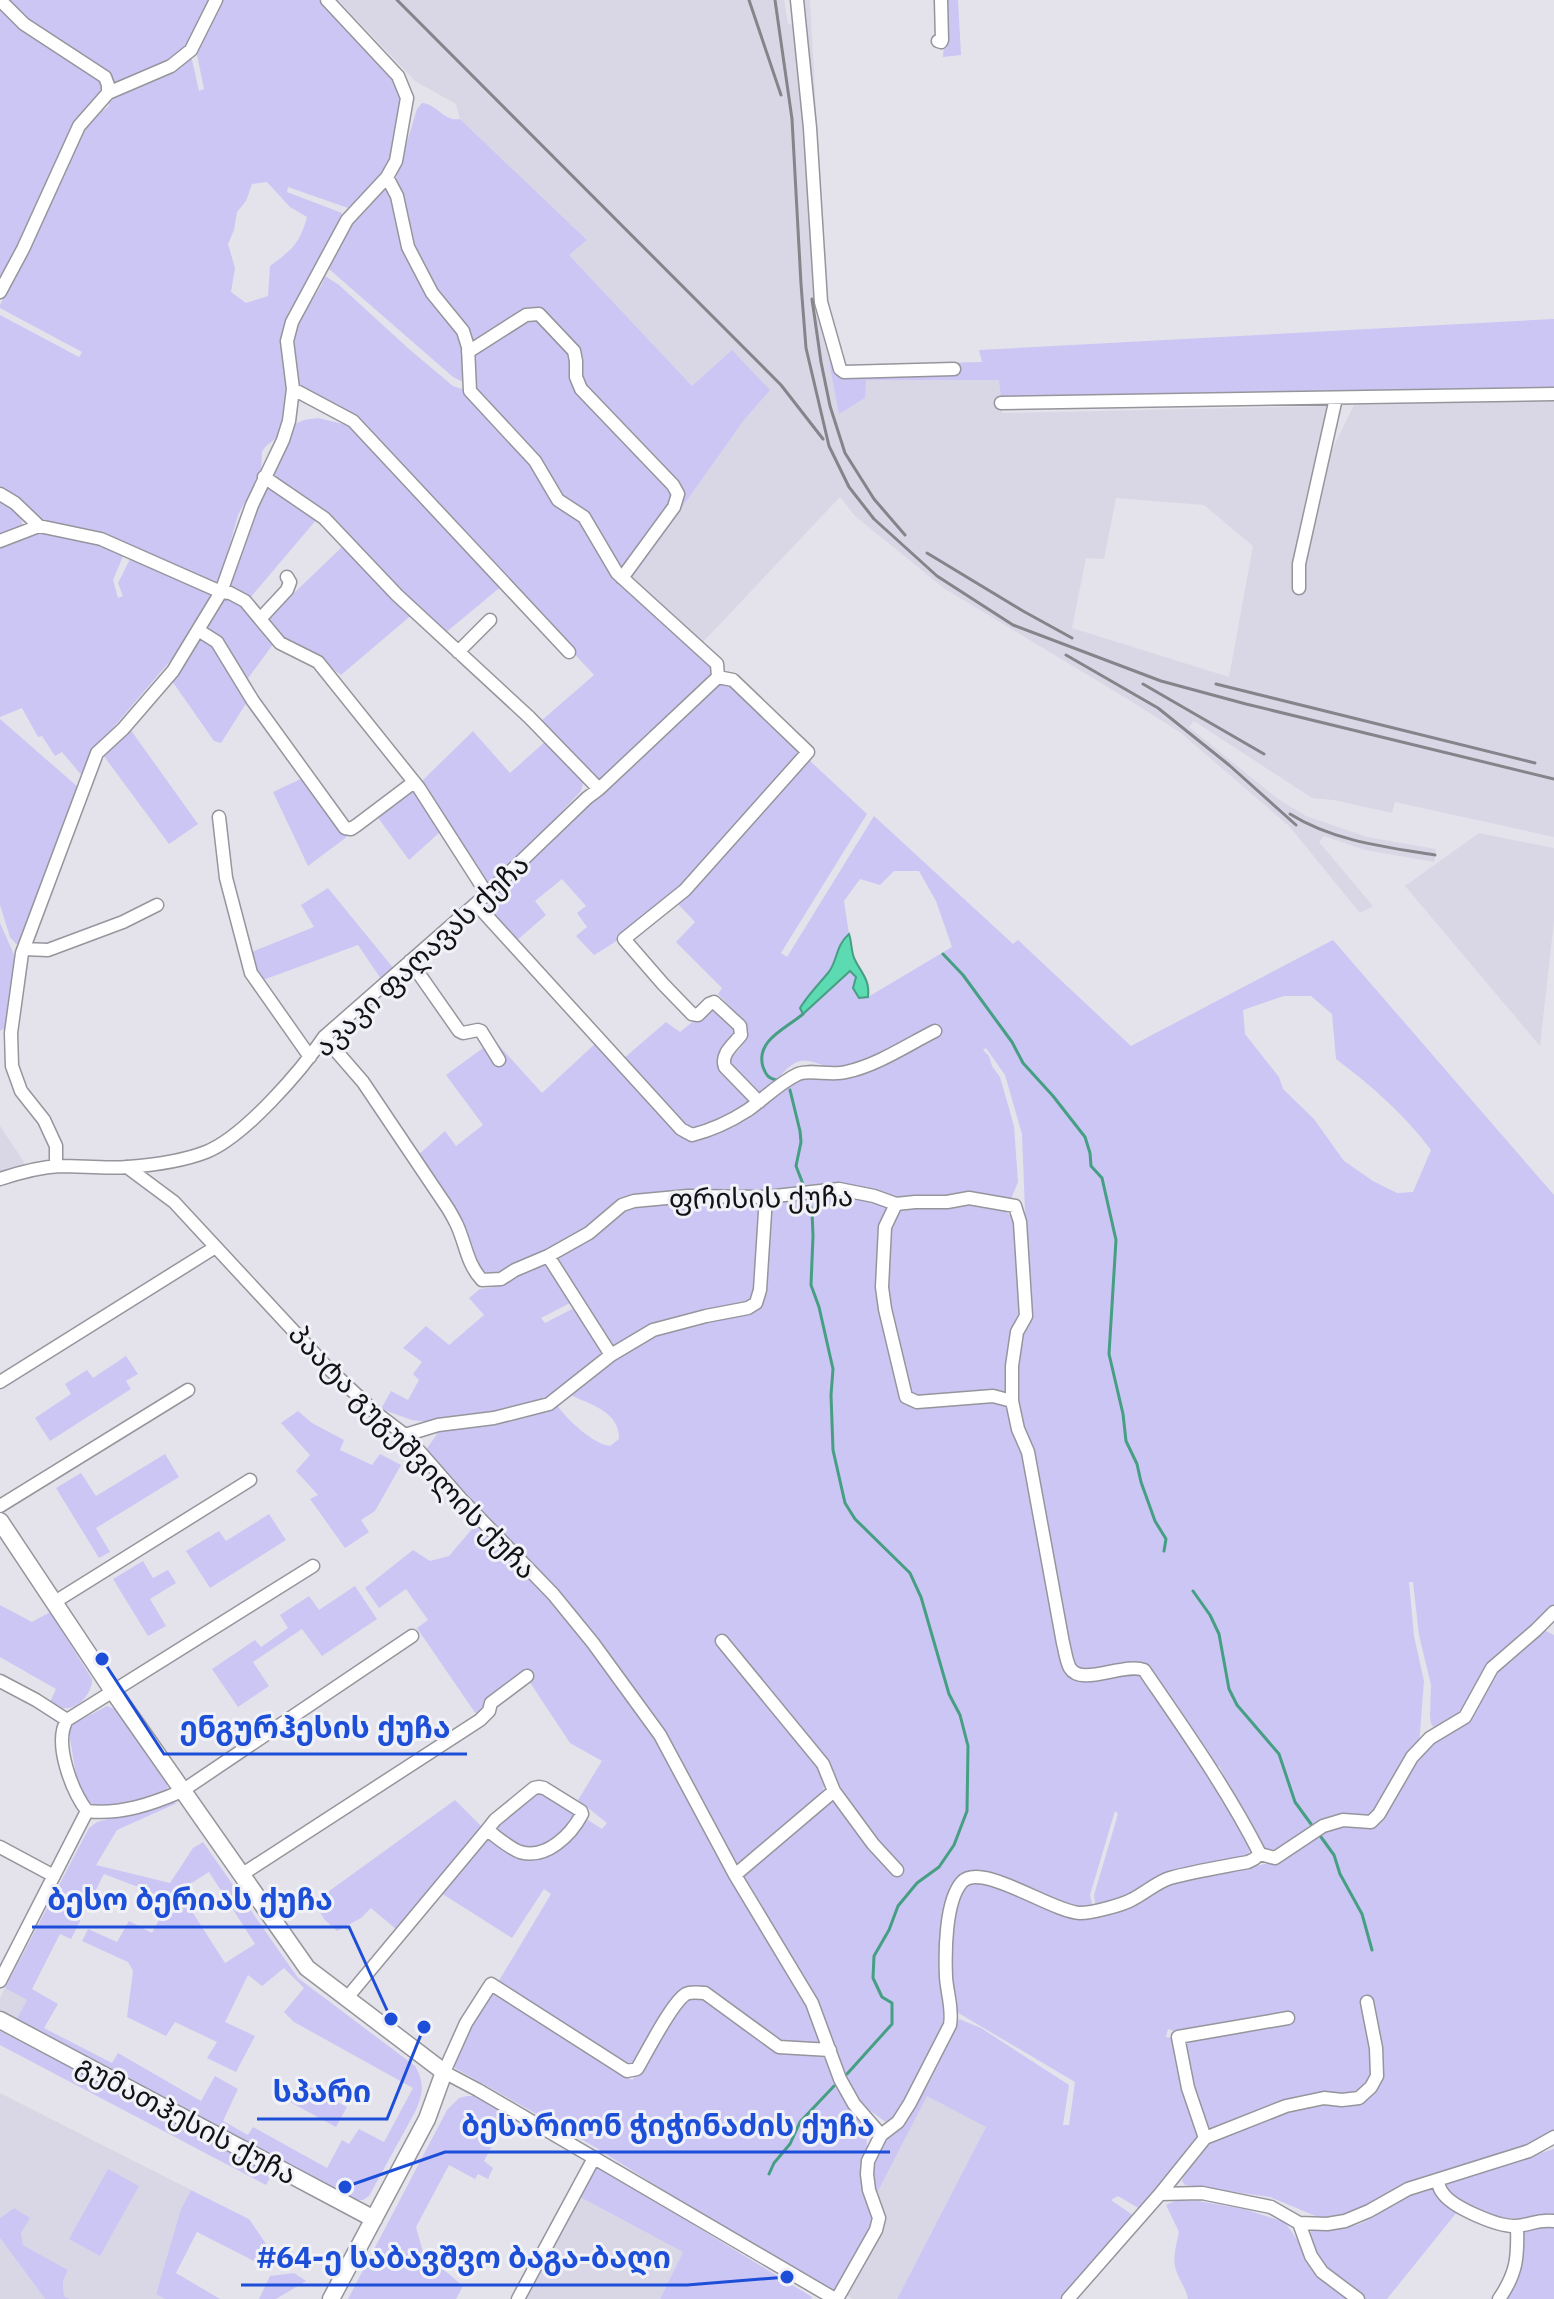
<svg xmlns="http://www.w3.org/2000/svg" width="1554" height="2299" viewBox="0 0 1554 2299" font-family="'IBM Plex Sans','Noto Sans Georgian',sans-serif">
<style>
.built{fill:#d9d7e6;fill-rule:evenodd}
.green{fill:#cbc6f4;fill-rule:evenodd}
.water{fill:#5cdab2;stroke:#469e83;stroke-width:2}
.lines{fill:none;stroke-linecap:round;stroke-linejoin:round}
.stream{stroke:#469e83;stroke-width:3}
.street-casing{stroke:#96959c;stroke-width:15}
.secondary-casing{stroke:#96959c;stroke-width:19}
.street{stroke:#fff;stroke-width:12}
.secondary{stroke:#fff;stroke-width:16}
.rail{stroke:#85848a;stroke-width:3}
.labels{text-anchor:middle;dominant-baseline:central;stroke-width:6;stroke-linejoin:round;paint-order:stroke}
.street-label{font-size:28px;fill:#121114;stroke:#f1f1f8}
.leader{fill:none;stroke:#1d4ed8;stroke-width:3}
.callout-dot{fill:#1d4ed8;stroke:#f1f1f8;stroke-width:3}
.callout-label{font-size:30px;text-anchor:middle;font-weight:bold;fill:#1d4ed8;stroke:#f1f1f8;stroke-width:6;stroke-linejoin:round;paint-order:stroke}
</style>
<rect width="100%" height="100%" fill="#e4e3eb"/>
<path class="built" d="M338 0H784L788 24 794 25 792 0H810L830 367 840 413 865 398V380H1000L1002 413 1329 406 1307 553 1332 450 1354 405 1554 401V837L1395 802 1392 813 1333 800 1312 798 1194 721 1189 727 1278 799 1306 816 1367 837 1436 849 1434 862 1365 850 1324 836 1319 842 1373 906 1360 913 1289 826 1181 733 1131 701 945 589 855 516 840 497 703 642 632 578 744 420 769 390 692 386 569 255 586 239 460 119 456 104 415 81ZM1116 498 1204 505 1253 546 1229 677 1072 628 1086 558 1104 559Z
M1479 833 1554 848V921L1540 1046 1405 886Z
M0 1126 26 1165 0 1173Z
M5 1988 27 2000 16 2020 0 2012V1998Z
M0 2093 191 2190 181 2210 156 2294 165 2299H70L64 2296 63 2281 68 2270 23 2245 14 2208 0 2218Z
M927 2095 986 2127 897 2299H853L844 2294 875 2197Z
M580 2197 683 2252 660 2299H524Z
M0 2238 24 2271 45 2299H0Z"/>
<path class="green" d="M4 0H211L181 58 111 89 32 27Z
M220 0H324L396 77C408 107 400 143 383 170 374 184 359 196 348 208L288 187 287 192 342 213 322 263 288 313 281 344 286 373 287 406 283 424 276 438 265 447 262 452 261 473 238 515 219 584H213L36 519 0 491V315L79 357 82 352 0 308V305L78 139 88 122 109 106 107 97 191 55 199 91 204 89 196 50ZM267 182 290 207 307 217C300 243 292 250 270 266L268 296 246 303 231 292 235 268 228 244 234 230 237 212 246 201 252 184Z
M942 0H958L961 55 943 57 944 45Z
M0 3 101 76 104 90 0 283Z
M422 103C437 104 444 122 460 119L587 240 569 255 692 386 732 350 770 390 744 420 632 578 621 573 568 500 559 493 474 390 472 344 439 294 414 246 404 199 396 178 417 109Z
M384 186 389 188 405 246 461 338 467 379 463 382 453 377 329 269 348 226Z
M325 276 339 285 409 349 453 386 468 391 532 464 554 504 579 517 611 570 712 665 713 677 599 781 541 721 594 675 374 438 295 386C293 359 289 333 305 309 313 296 320 292 325 276Z
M1554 319V388L1001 397 999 380H866L865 398 839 414 830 367 827 320 846 365 982 362 979 350Z
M318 418 351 426 503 585 444 634 273 477V473L295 424 304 420Z
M267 486 317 519 250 598 228 585 254 511Z
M0 498C10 506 22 511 22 525L0 537Z
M41 529 97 541 124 554 113 580 118 598 123 596 118 583 131 557 212 595 181 648 96 748 83 777 62 752 55 756 42 736 38 737 22 708 0 717V544Z
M343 546 414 613 341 675 311 652 279 637 266 620Z
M224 596 245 609 274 643 246 681 219 637 205 626Z
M199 634 214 644 247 702 221 743 214 741 172 681Z
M729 683 797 747 798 755C736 827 677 907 594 955L576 936 587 927 577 913 586 906 562 879 535 901 546 915 516 941 491 911 488 904 586 802 611 784 719 685Z
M0 719 79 788 20 943 16 944 10 937 0 905Z
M130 729 198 824 169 844 103 755Z
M473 731 510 773 547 740 579 777 583 784 581 791 487 891 422 781Z
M808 759 867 814 781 953 787 957 874 816 1013 944 1018 940 1131 1046 1333 940 1554 1195V1608L1489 1666 1478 1680 1468 1704 1454 1720 1442 1729H1436L1431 1724 1430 1716 1431 1685 1419 1635 1413 1582H1409L1414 1636 1424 1681 1419 1745 1410 1756 1381 1807 1371 1817 1331 1820 1275 1853 1261 1850 1219 1766H1212L1149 1669C1127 1656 1093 1682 1077 1668 1074 1665 1072 1660 1070 1656L1031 1453C1014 1407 1004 1359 1029 1315L1022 1134 1005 1075 986 1048 983 1050 989 1056 992 1066 1000 1077 1014 1126 1018 1182 1011 1199 973 1195 894 1199 849 1186 765 1193 710 1192 638 1196 618 1201 587 1229 544 1253 496 1274 481 1271 474 1261 463 1223 417 1156 445 1131 456 1146 483 1125 446 1075 494 1040 542 1093 597 1042 676 1131 690 1139 711 1135 744 1116 794 1080 807 1077 834 1079 865 1071 939 1034 933 1026C910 1038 868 1067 843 1069 827 1071 810 1055 795 1063 782 1070 772 1088 760 1098L730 1066V1058C762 1034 737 1014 718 994L722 988 676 942 695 922 676 902ZM894 871H919L936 901 952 947 868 997 859 998 853 989 856 977 851 971 803 1014 800 1008C808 995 818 985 828 973 838 961 835 946 849 934L844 901 860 879 880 885ZM1284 996H1311L1332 1014 1336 1059C1372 1086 1404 1114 1431 1150L1413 1192 1397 1193 1373 1181 1344 1161 1314 1119 1283 1089 1279 1077 1245 1034 1243 1010Z
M305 777 348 836 308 866 273 792Z
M410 787 418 790 440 832 409 860 376 815Z
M328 888 394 969 381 979 358 945 263 980 254 970 249 953 314 927 301 905Z
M0 923 15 957 7 1027 0 1031Z
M711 1007 739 1029 724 1053 751 1101 706 1128 692 1131 682 1126 623 1059 666 1022 680 1032Z
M838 1193 887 1205 875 1293 907 1403C939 1414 972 1395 1005 1403L1026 1451 1067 1669H1140L1212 1776 1252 1849 1244 1857 1126 1900 1096 1908 1094 1895 1118 1814 1115 1811 1090 1895 1093 1908 1075 1909 976 1872 950 1900 943 2020 940 2041 896 2119 887 2123 858 2102 744 1882V1873L836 1789 825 1763 731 1641 726 1646 816 1760 825 1782 822 1794 740 1866H735L661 1732 560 1596 426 1450 439 1431 513 1420 557 1405C566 1419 593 1444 610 1446L619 1439C620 1411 589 1404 568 1394L613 1358 639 1346 657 1333 753 1311 771 1204 776 1199Z
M687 1200H760L754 1299 746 1305 615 1349 610 1348 557 1262 558 1255 625 1208Z
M962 1201C980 1205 1005 1206 1017 1221L1024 1312 1009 1396 925 1399 908 1393 885 1297 890 1219 901 1209Z
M541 1263 549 1264 572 1302 541 1318 545 1323 574 1308 603 1354 548 1401 522 1408 435 1423 412 1420 381 1409 391 1391 408 1400 419 1380 413 1374 422 1362 403 1348 426 1326 449 1345 484 1315 469 1298 480 1289 493 1287Z
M126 1356 138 1374 126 1381 131 1389 50 1441 35 1418 71 1394 65 1384 87 1370 93 1378Z
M298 1411 312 1423 344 1440 340 1450 372 1465 380 1454 401 1465 375 1511 361 1520 369 1532 345 1548 310 1499 318 1495 296 1471 310 1455 281 1423Z
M165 1454 179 1477 96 1528 110 1552 99 1558 56 1488 81 1473 96 1496Z
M269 1514 286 1540 210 1588 186 1551 219 1531 226 1541Z
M478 1522 546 1592 657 1736 808 2003 826 2048 787 2046 713 1992 698 1986 686 1990 672 1999 633 2066 627 2067 497 1984 551 1894 544 1889 512 1938 441 1893 495 1826 538 1791H543L602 1829 607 1823 578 1800 602 1761 570 1743 529 1681 533 1678 527 1670 490 1695 478 1717 417 1628 428 1620 406 1589 379 1608 365 1588 413 1550 430 1561 449 1556Z
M143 1561 153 1578 168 1570 176 1583 150 1599 166 1626 148 1636 113 1579Z
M355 1586 377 1619 322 1656 302 1629 253 1662 269 1686 238 1707 212 1669 255 1640 261 1647 288 1628 280 1615 309 1596 319 1610Z
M0 1605 32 1622 50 1612 92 1679C93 1693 77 1711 62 1708 60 1707 52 1703 50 1702L56 1689 0 1657Z
M1546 1631 1554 1635V2130L1535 2142 1504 2151 1350 2216 1325 2220 1270 2197 1185 2185 1182 2181C1186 2168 1204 2144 1215 2137 1257 2113 1316 2103 1363 2091L1208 2130 1203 2126 1179 2033 1168 2029 1166 2037 1176 2039 1200 2139 1140 2209 1118 2196 1111 2200 1137 2218 1062 2299H897L986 2127 927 2096 875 2197C865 2140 897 2134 923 2093 937 2070 947 2044 959 2019L981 2028 1069 2085 1063 2125H1069L1075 2082 955 2011C953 1984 943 1897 970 1882 976 1879 982 1880 989 1881L1079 1917 1170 1882 1229 1869H1245L1276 1861 1326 1829 1346 1824 1370 1827 1382 1820 1394 1796 1412 1765 1426 1747 1467 1720 1493 1672 1537 1633Z
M107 1706 115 1709 165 1781 168 1787 165 1794 103 1807 88 1802 78 1786 69 1733 73 1724Z
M455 1800 482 1827 397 1930 371 1908 361 1918 337 1931 324 1919 314 1902Z
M171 1802 177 1803 117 1830 96 1865 170 1883 193 1848 203 1842 298 1978 415 2066C425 2083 423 2095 415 2112L369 2196 363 2200H358L16 2020 27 2000 5 1988 89 1828 97 1822ZM209 1872 255 1944 225 1963 179 1891ZM104 1874 146 1890 139 1903 162 1914 152 1933 129 1921 117 1942 88 1929 82 1941 128 1962 133 1971 127 2017 166 2036 175 2022 217 2042 207 2058 236 2072 255 2036 225 2022 248 1975 262 1986 284 1968 304 1988 284 2012 294 2022 413 2088 384 2142 359 2129 349 2144 342 2140 327 2168 253 2127 248 2135 223 2121 238 2089 215 2076 201 2101 118 2053 112 2063 44 2028 58 2004 32 1989 60 1934 71 1939Z
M494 1994 632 2080 641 2070 681 2006 690 2000H711L780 2051 828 2053 866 2129 867 2148 862 2180 875 2217 871 2229 837 2290 831 2291 793 2272 595 2147 453 2067V2058L488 1995Z
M0 2031 272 2174 266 2185 0 2045Z
M301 2082 347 2107 336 2127 290 2102Z
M467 2096H477L519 2119 507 2133 498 2135 484 2161 493 2168 488 2179 478 2174 475 2179 449 2165 416 2227 423 2252 463 2286 456 2299H348L447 2110 459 2098Z
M1554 2149V2217C1520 2214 1498 2228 1467 2205 1457 2198 1449 2193 1444 2182Z
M600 2168 812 2297 811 2299H660L683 2252 580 2197 595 2169Z
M108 2169 139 2186 100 2256 69 2239Z
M1432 2188 1457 2212 1387 2299H1366L1328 2272 1309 2242 1311 2231C1328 2227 1345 2230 1362 2223 1385 2213 1405 2190 1432 2188Z
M191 2190 249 2219 275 2257 256 2262 197 2232 176 2273 220 2299H165L156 2294 181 2209Z
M1175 2201H1198L1244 2209 1285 2222 1298 2241 1310 2268 1349 2299H1188C1186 2287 1177 2278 1175 2266 1173 2255 1177 2242 1179 2232L1166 2205Z
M14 2208 30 2218 21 2233 23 2245 68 2270 63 2281 64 2296 70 2299H45L0 2238V2218Z
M1531 2225 1554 2227V2299H1503L1522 2234Z
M294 2273 306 2281 276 2299H259L270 2276Z"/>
<path class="water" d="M849 934C852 942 851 953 855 960 862 974 870 980 868 997L859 998 853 988 856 977 850 971 803 1014 800 1008C808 995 818 985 828 973 838 961 835 946 849 934Z"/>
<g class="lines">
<path class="stream" d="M943 954 963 975 1012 1042 1023 1063 1053 1096 1085 1137 1090 1153 1091 1166 1102 1178 1116 1240 1109 1354 1123 1414 1126 1441 1137 1464 1141 1482 1155 1521 1166 1539 1164 1551
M776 1080C768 1078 766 1075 763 1067 755 1040 787 1028 803 1014
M790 1090 800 1131 801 1142 796 1166 803 1184
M809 1202 812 1211 813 1236 811 1285 819 1307 833 1369 831 1395 833 1450 845 1503 855 1519 910 1573 921 1597 949 1694 960 1715 968 1746 967 1811 954 1845 939 1867 917 1883 898 1906 889 1930 874 1956 873 1978 882 1997 892 2003V2024L847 2074
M1193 1591 1210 1615 1219 1634 1229 1689 1237 1705 1279 1754 1295 1802 1311 1824
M1321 1837 1334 1855 1340 1874 1362 1914 1372 1950
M769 2174 774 2163 790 2144 800 2122 834 2086"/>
<defs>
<path id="street" d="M0 0 24 24 105 77 108 85V93
M797 0 810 128 821 302 840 369 844 372 954 369
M938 41 941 42 942 40 941 0
M387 177 397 196 408 247 432 293 463 331 468 347 470 391 535 461 558 500 584 517 617 573 717 664 718 677
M0 292 23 249 79 126 108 93 171 66 191 50 216 0
M468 352 526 315 539 314 574 351 576 361V377L581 389 673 485 678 494 674 507 622 578
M293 389 353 421 569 652
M1001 403 1554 394
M264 477 324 518 397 595 529 717 599 789
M0 494 15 503 39 526
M0 541 39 526 101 539 221 592 230 593 245 601 280 643 318 662 419 788 487 894
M1299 588V564L1336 398
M260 619 287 590 290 582 287 577
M198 630 217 642 253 701 345 828 351 829 357 825 414 782
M458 652 490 620
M718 677 733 680 808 752 685 890 624 939 663 984 692 1014 698 1015 709 1004 714 1002 740 1026 741 1035C734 1044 720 1054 725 1067L759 1102
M219 817 226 878 251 973 310 1057
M476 904 681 1129 692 1135C712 1130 731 1121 748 1110 765 1098 779 1083 798 1074 810 1069 831 1076 846 1072 878 1065 907 1045 935 1031
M24 949 48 950 123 922 157 905
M410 961 459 1031 463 1033 478 1030 481 1031 499 1060
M324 1037 363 1082 447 1207C451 1213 454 1219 457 1225 466 1245 467 1264 482 1280L501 1279 515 1270 548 1256 589 1233 622 1205 634 1201 688 1196 766 1197 839 1189 874 1196 896 1204 915 1202H947L969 1198 1015 1206 1020 1222 1026 1316 1017 1332 1012 1366V1401L1018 1429 1028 1452 1063 1643C1065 1650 1066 1661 1070 1668 1081 1687 1124 1662 1144 1670 1185 1730 1227 1789 1260 1854
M56 1166V1146L44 1120 21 1091 12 1066 11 1033 22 953 97 753 123 729 173 671 221 592 252 505 283 440 289 421 293 389 287 341 292 322 347 220 387 177 396 161 407 98 398 76 327 0
M127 1167 174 1202 327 1367 376 1413 405 1435 461 1499 553 1594 593 1643 660 1735 735 1875 812 2003 840 2079 854 2104 881 2135
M0 1179C18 1173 41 1167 60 1166 83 1166 106 1169 128 1167 153 1165 183 1161 206 1152 244 1137 301 1071 324 1037L487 894 587 798 599 789 718 677
M896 1204 885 1227 882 1287 885 1309 906 1397 917 1402 993 1396 1012 1401
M548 1256 611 1355
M0 1382 214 1248
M405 1435 438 1425 494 1418 549 1404 611 1355 653 1330 706 1316 748 1308 756 1303 760 1290 766 1197
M0 1506 188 1390
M313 1566 67 1720C53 1743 72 1791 87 1811 120 1815 152 1804 182 1791L412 1636
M53 1603 250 1480
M722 1641 823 1764 834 1791 735 1875
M0 1681 36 1700 67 1720
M834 1791 873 1844 897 1870
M0 1847 54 1876
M1260 1854 1275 1858 1323 1826 1343 1820 1371 1822 1379 1814 1412 1757 1430 1738 1465 1717 1492 1668 1536 1630 1554 1612
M241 1875 480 1720 489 1711 491 1703 527 1676
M0 1981 87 1811
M346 1999 487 1830 495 1820 534 1788 539 1787 544 1788 581 1811 582 1814C571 1835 546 1860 520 1852 509 1848 497 1837 487 1830
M830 2050 779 2047 705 1993C700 1993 692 1991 686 1994 672 2002 646 2054 637 2069L627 2071 491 1984 466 2023 444 2072 478 2090 835 2299
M1205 2138 1188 2088 1178 2037 1288 2018
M1437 2180C1439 2184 1439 2189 1442 2192 1451 2207 1498 2227 1516 2226 1532 2225 1535 2219 1554 2221
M1160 2194 1202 2193 1271 2207 1299 2223 1311 2256 1322 2272 1358 2299
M1299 2223 1327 2224 1345 2221 1369 2211 1408 2189 1529 2151 1554 2137
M518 2299 594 2158
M837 2299 876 2230 879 2218 869 2190 867 2174 868 2161 881 2135 898 2122 910 2103 950 2025C953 2009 947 1993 946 1977 945 1953 945 1901 962 1882 981 1861 1052 1912 1080 1913 1092 1913 1123 1905 1133 1899 1145 1893 1157 1882 1170 1878 1195 1871 1222 1867 1248 1862L1254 1859 1260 1854
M1068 2299 1160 2194 1205 2138 1286 2106 1324 2098 1342 2100 1359 2098 1371 2087 1377 2076 1376 2048 1367 2002
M1499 2299C1517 2273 1518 2257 1517 2226"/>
<path id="secondary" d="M0 1521 113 1691 307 1968 444 2072 427 2119 331 2299
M0 2020 374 2219"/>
</defs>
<use href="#street" class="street-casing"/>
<use href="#secondary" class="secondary-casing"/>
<use href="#street" class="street"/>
<use href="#secondary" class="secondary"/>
<path class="rail" d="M397 0 781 385 823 439
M749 0 781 95
M775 0 792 119 801 284 806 348 829 446 849 487 874 519 937 576 1013 625 1161 681 1246 704 1554 779
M812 299 821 362 830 406 845 453 874 499 905 535
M927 553 1023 611 1072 638
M1066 655 1158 708 1229 765 1296 825
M1143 684 1264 754
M1216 684 1535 763
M1290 814C1333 841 1385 847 1435 855"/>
</g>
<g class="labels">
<g class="street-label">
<text transform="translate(421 955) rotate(-43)">აკაკი ფაღავას ქუჩა</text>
<text transform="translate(761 1197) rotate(-1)">ფრისის ქუჩა</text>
<text transform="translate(413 1451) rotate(46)">პაატა გუგუშვილის ქუჩა</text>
<text transform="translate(187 2119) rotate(28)">გუმათჰესის ქუჩა</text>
</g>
</g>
<path class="leader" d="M102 1659L164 1754H467M391 2019L349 1927H32M424 2027L387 2119H257M345 2187L445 2152H890M787 2277L687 2285H241"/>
<g class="callout-dot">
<circle cx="102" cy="1659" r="8"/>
<circle cx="391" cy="2019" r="8"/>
<circle cx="424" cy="2027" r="8"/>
<circle cx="345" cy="2187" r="8"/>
<circle cx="787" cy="2277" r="8"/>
</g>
<g class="callout-label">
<text x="315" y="1738">ენგურჰესის ქუჩა</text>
<text x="190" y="1910">ბესო ბერიას ქუჩა</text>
<text x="322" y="2102">სპარი</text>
<text x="668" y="2136">ბესარიონ ჭიჭინაძის ქუჩა</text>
<text x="464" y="2268">#64-ე საბავშვო ბაგა-ბაღი</text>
</g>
</svg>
